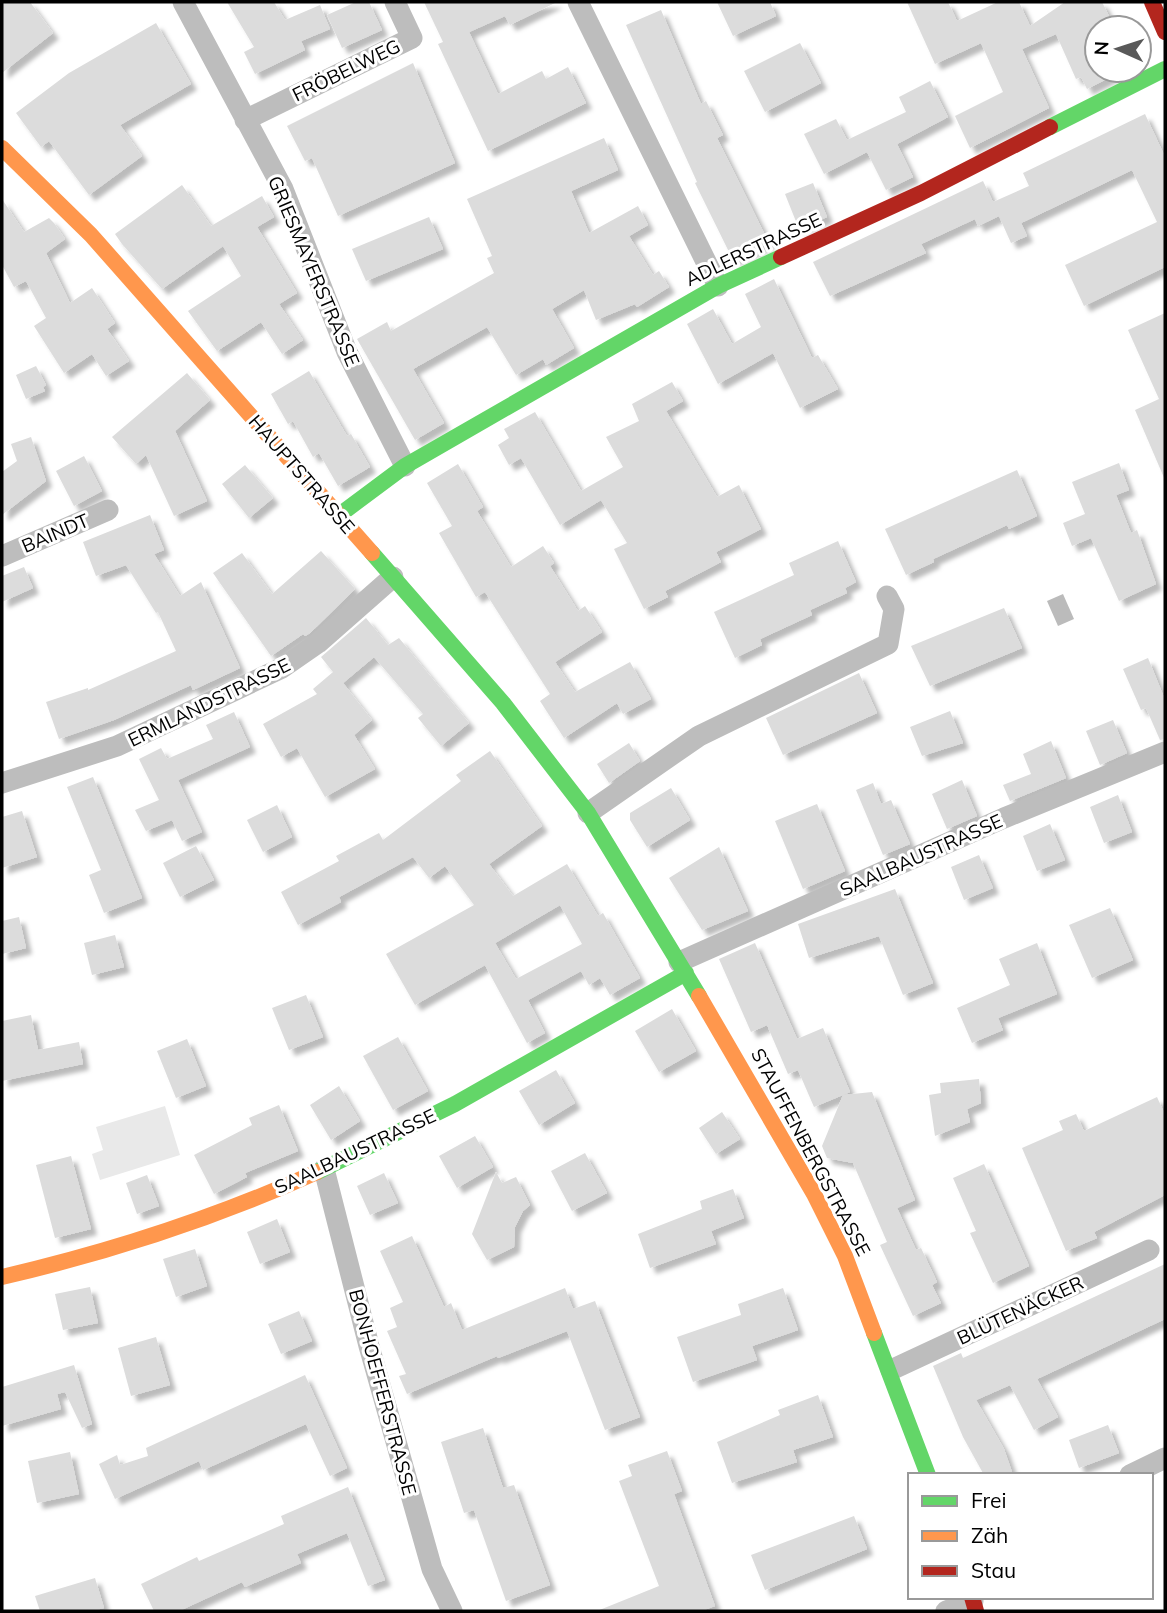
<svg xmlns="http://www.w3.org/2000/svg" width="1167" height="1613" viewBox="0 0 1167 1613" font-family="Mulish,sans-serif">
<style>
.green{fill:#e9e9e9}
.water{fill:#bbb}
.building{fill:#dcdcdc;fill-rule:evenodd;filter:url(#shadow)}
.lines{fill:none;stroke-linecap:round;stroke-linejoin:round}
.street{stroke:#bdbdbd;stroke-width:21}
.fast{stroke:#63d668;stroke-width:16}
.slow{stroke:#ff974d;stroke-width:16}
.jam{stroke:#b3261e;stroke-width:16}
.labels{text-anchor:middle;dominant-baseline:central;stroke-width:6;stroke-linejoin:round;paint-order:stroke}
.street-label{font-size:19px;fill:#000;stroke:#fff}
</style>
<defs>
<filter id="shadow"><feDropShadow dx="6" dy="6" stdDeviation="2" flood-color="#0004"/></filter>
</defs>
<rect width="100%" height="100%" fill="#fff"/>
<path class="green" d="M165 1106 180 1155 100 1180 92 1154 103 1150 96 1127Z"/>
<path class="water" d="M1063 594 1074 619 1058 626 1047 601Z"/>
<path class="building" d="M2 2H30L53 33 2 73Z
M227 2H274L285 20 320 5 330 29 301 41 305 50 255 74 244 52 254 47Z
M356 2H369L382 30 342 48 327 15Z
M424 2H557L510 25 505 16 469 32 498 94 542 71 546 79 568 67 586 103 488 151 438 44 443 42Z
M717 2H770L776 16 733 36Z
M907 2H948L957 21 998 2H1019L1030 26 1065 2H1102L1115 28H1097V70H1124L1087 89 1081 77 1076 79 1056 34 1022 49 1049 108 970 148 955 116 1003 92 981 43 935 64Z
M661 10 701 104 706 101 723 135 717 138 769 243 733 260 695 183 697 182 626 25Z
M156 23 191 84 120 125 142 156 89 195 49 141 41 147 16 113 69 73Z
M800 43 821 83 765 112 744 71Z
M413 63 455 163 338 216 312 158 305 161 287 126Z
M930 81 948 117 897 144 913 177 886 190 867 152 824 174 804 134 836 119 847 140 906 112 899 97Z
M1145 114 1165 157V267L1084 306 1065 265 1157 222 1132 170 1021 223 1027 236 1011 243 999 216 978 226 975 219 921 244 926 253 830 296 813 262 983 181 993 202 1029 186 1023 173Z
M604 138 618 170 571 191 589 233 638 206 648 225 629 236 653 275 659 271 669 287 637 307 635 304 596 320 584 290 552 309 574 348 546 365 543 359 516 375 487 327 413 369 444 423 415 440 357 339 387 322 391 331 494 273 487 258 492 256 467 199Z
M813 183 827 217 799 229 785 194Z
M182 185 211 226 262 196 274 217 257 227 297 293 279 304 303 340 282 354 261 322 217 351 188 311 241 276 223 246 162 289 122 244 115 234Z
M2 199 24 232 49 218 54 223 65 239 46 253 70 303 92 288 115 323 107 329 129 361 106 376 92 354 64 373 34 326 46 318 26 281 14 287 2 265Z
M429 217 443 249 366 281 352 249Z
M774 279 812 358 818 355 838 389 800 408 773 353 718 384 687 324 713 309 732 344 761 327 745 294Z
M1165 313V480L1135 410 1159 399 1128 330Z
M36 366 46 385 43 387 45 391 26 399 16 375Z
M309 371 347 436 351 434 370 467 338 486 319 453 313 457 293 421 288 424 271 394Z
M187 373 210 400 175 431 207 501 174 516 146 455 136 464 112 437Z
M672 382 683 401 666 411 717 497 739 485 761 529 716 552 721 562 665 591 668 597 644 609 614 549 627 543 601 500 560 525 521 458 509 465 498 445 509 438 504 429 535 412 581 491 623 467 606 437 639 421 632 404Z
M31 437 46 481 2 515V472L17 461 11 444Z
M84 456 102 491 74 506 56 471Z
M1119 463 1129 490 1116 495 1131 533 1137 530 1156 584 1119 601 1091 538 1072 546 1063 523 1085 514 1072 482Z
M458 464 483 507 477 511 511 567 543 546 554 563 550 566 578 611 585 606 602 632 555 662 575 692 630 662 651 699 623 714 617 703 564 738 540 701 550 694 485 592 476 597 439 533 452 526 427 483Z
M245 465 273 498 249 518 222 484Z
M1017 470 1037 516 1009 529 1007 525 933 559 934 562 906 575 885 529Z
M150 515 164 550 154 554 180 596 201 582 240 668 193 690 191 685 114 720 59 739 46 702 88 688V690L176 651 158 612 156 613 126 565 96 576 83 542Z
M838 541 856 582 845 588 847 593 810 610 812 615 760 639 762 645 735 658 714 612 794 575 789 563Z
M321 551 355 589 310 633 305 636 303 634 271 656 213 573 242 553 272 594Z
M24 567 33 588 2 602V576Z
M1004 608 1022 648 930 686 911 646Z
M366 618 388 645 399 638 469 723 441 746 418 718 423 714 374 657 343 683 372 720 354 735 375 769 325 797 297 748 281 757 263 724 317 694 313 689 333 672 321 657Z
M1148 658 1165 700V739L1160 740 1146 708 1141 710 1123 669Z
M859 673 877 713 783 755 766 718Z
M950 711 963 743 922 756 910 727Z
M234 712 250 747 178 780 202 832 182 841 172 820 146 831 135 810 159 800 139 759 161 748 167 759 213 739 206 725Z
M1113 720 1127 753 1100 765 1086 731Z
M1051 741 1066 778 1010 801 1003 785 1031 774 1023 754Z
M629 743 640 761 609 783 597 764Z
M490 751 542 826 489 864 513 896 567 864 598 916 603 913 640 978 610 995 600 978 589 985 581 971 528 1000 545 1033 527 1043 485 965 415 1005 386 954 474 905 445 866 429 878 413 857 339 897 341 902 298 925 281 892 339 861 336 856 379 833 383 840 461 781 456 775ZM560 905 582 944 516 979 495 943Z
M93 777 142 898 104 913 89 875 101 870 67 787Z
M962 780 977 816 947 829 932 794Z
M873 783 881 804 891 800 910 844 883 855 856 790Z
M671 788 690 820 647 847 630 820V813Z
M1118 795 1132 832 1104 843 1090 807Z
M817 804 845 871 803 889 775 821Z
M277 805 292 837 263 852 247 820Z
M22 811 37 857 2 868V817Z
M1050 824 1065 860 1037 871 1023 836Z
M196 846 214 880 180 897 163 863Z
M719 847 748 911 702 930 669 878Z
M979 855 993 888 964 900 951 867Z
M895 889 933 983 903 995 879 936 809 958 798 924Z
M1110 908 1133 960 1092 978 1069 925Z
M19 917 26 948 2 954V921Z
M115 935 124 967 92 975 84 943Z
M755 943 797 1039 823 1028 850 1092 814 1107 798 1070 788 1074 767 1025 751 1032 719 959Z
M1037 943 1057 994 998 1018 1003 1030 972 1043 957 1008 1010 985 999 959Z
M306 995 323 1037 289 1050 272 1008Z
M672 1009 696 1051 659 1072 635 1031Z
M31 1015 38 1050 79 1042 83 1064 2 1081V1021Z
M398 1037 428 1091 393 1110 363 1056Z
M187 1039 206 1086 176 1098 157 1051Z
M556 1070 575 1103 539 1125 519 1091Z
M979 1079 981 1103 967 1109 970 1122 935 1136 929 1095 941 1093 940 1083Z
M339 1086 360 1121 331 1140 310 1105Z
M872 1092 915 1200 897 1208 916 1250 921 1248 937 1282 932 1285 941 1303 913 1316 880 1245 887 1242 853 1163 827 1158 822 1146 843 1095Z
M1157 1097 1165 1115V1195L1094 1232 1097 1238 1066 1251 1022 1148 1063 1130 1059 1121 1076 1114 1084 1131Z
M279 1105 298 1151 245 1173 247 1177 214 1194 194 1155 252 1125 249 1118Z
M722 1112 740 1139 716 1154 699 1128Z
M475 1136 493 1167 457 1188 439 1156Z
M585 1153 607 1193 572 1211 551 1171Z
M71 1156 91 1229 55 1238 36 1165Z
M984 1164 1029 1266 993 1283 970 1233 976 1231 953 1178Z
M496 1172 502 1183 516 1177 530 1205 523 1211 515 1227 514 1247 487 1260 472 1234Z
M384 1173 398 1203 370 1215 357 1186Z
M147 1175 159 1206 137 1214 126 1183Z
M733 1189 744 1218 711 1231 716 1244 650 1268 638 1234 702 1209 700 1201Z
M277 1219 290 1252 260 1264 247 1232Z
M412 1236 444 1307 451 1303 462 1330 565 1288 573 1309 595 1301 640 1417 605 1430 567 1331 498 1358 497 1356 407 1394 399 1376 406 1374 387 1331 397 1327 390 1308 403 1302 380 1251Z
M195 1249 207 1286 176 1297 163 1259Z
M1165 1264V1319L1037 1379 1058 1417 1034 1430 1010 1385 976 1400 1004 1449 1013 1475H984L963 1437 933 1366 961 1353 963 1358Z
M90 1287 98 1323 63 1330 55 1294Z
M783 1288 798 1330 752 1346 757 1360 693 1382 677 1337 741 1315 738 1304Z
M299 1311 312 1341 281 1354 268 1324Z
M156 1337 170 1385 131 1396 118 1348Z
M74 1365 92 1424 82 1428 65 1392 57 1394 61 1409 2 1426V1387Z
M305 1375 347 1468 330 1476 306 1424 203 1470 199 1461 115 1499 99 1464 117 1455 120 1465 148 1456 146 1448Z
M818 1395 833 1437 793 1450 797 1462 732 1483 717 1442 780 1415 778 1410Z
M1108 1425 1119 1453 1079 1468 1069 1440Z
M483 1428 503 1488 514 1485 550 1585 506 1601 474 1510 464 1513 441 1442Z
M667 1451 682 1491 674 1494 715 1606 701 1611H597L659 1586 619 1481 632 1476 628 1465Z
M70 1452 79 1494 37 1503 28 1461Z
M348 1487 385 1580 368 1586 347 1533 297 1554 301 1563 245 1587 242 1582 179 1611H154L141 1584 197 1557 199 1561 284 1524 281 1516Z
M854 1516 867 1549 765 1590 751 1555Z
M95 1578 104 1608 92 1611H40L35 1596Z"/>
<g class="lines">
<path class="street" d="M183 2 283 189 347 352 405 466
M578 2 718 286
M245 120 412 38 395 2
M2 556 108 510
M2 783 117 746 282 668 318 643 393 577
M588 813 699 736 888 644 894 609 887 596
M679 962 1004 818 1165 752
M324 1169 369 1346 432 1569 452 1611
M891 1370 1149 1250
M1130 1475 1165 1458
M946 1611 973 1601"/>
<path class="fast" d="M1050 127 1165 69
M338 516 405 466 718 286 781 257
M372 553 503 703 588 813 699 996
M317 1172 455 1104 686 973
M874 1333 928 1475"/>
<path class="slow" d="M2 148 91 235 372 553
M699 996 814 1194 845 1256 874 1333
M2 1277C110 1252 215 1218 317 1172"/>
<path class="jam" d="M1152 2 1165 32
M781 257 921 193 1050 127
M972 1597 976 1611"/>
</g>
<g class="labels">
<g class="street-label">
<text transform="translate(346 70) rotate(-26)">FRÖBELWEG</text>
<text transform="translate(753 249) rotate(-25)">ADLERSTRASSE</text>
<text transform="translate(314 271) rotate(67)">GRIESMAYERSTRASSE</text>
<text transform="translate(302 474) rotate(49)">HAUPTSTRASSE</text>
<text transform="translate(55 533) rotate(-23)">BAINDT</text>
<text transform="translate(209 702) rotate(-26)">ERMLANDSTRASSE</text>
<text transform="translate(921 855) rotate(-24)">SAALBAUSTRASSE</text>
<text transform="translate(355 1151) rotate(-25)">SAALBAUSTRASSE</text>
<text transform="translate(811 1152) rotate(62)">STAUFFENBERGSTRASSE</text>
<text transform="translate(1020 1310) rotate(-25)">BLÜTENÄCKER</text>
<text transform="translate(383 1392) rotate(75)">BONHOEFFERSTRASSE</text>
</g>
</g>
<rect width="1167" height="1613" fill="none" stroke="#000000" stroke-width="7"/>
<rect x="908" y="1473" width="245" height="126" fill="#ffffff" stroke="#999999" stroke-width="2"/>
<rect x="922" y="1496" width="35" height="10" fill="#63d668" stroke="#999999" stroke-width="2"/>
<text x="971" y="1508" font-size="21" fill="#000000">Frei</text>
<rect x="922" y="1531" width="35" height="10" fill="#ff974d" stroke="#999999" stroke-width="2"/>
<text x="971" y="1543" font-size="21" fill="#000000">Zäh</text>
<rect x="922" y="1566" width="35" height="10" fill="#b3261e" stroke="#999999" stroke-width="2"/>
<text x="971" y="1578" font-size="21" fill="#000000">Stau</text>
<g transform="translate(1118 49) rotate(273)"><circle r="33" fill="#ffffff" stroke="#999999" stroke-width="2"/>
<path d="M0-5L12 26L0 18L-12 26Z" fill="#595959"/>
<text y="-10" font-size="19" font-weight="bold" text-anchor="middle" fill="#000000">N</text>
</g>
</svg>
